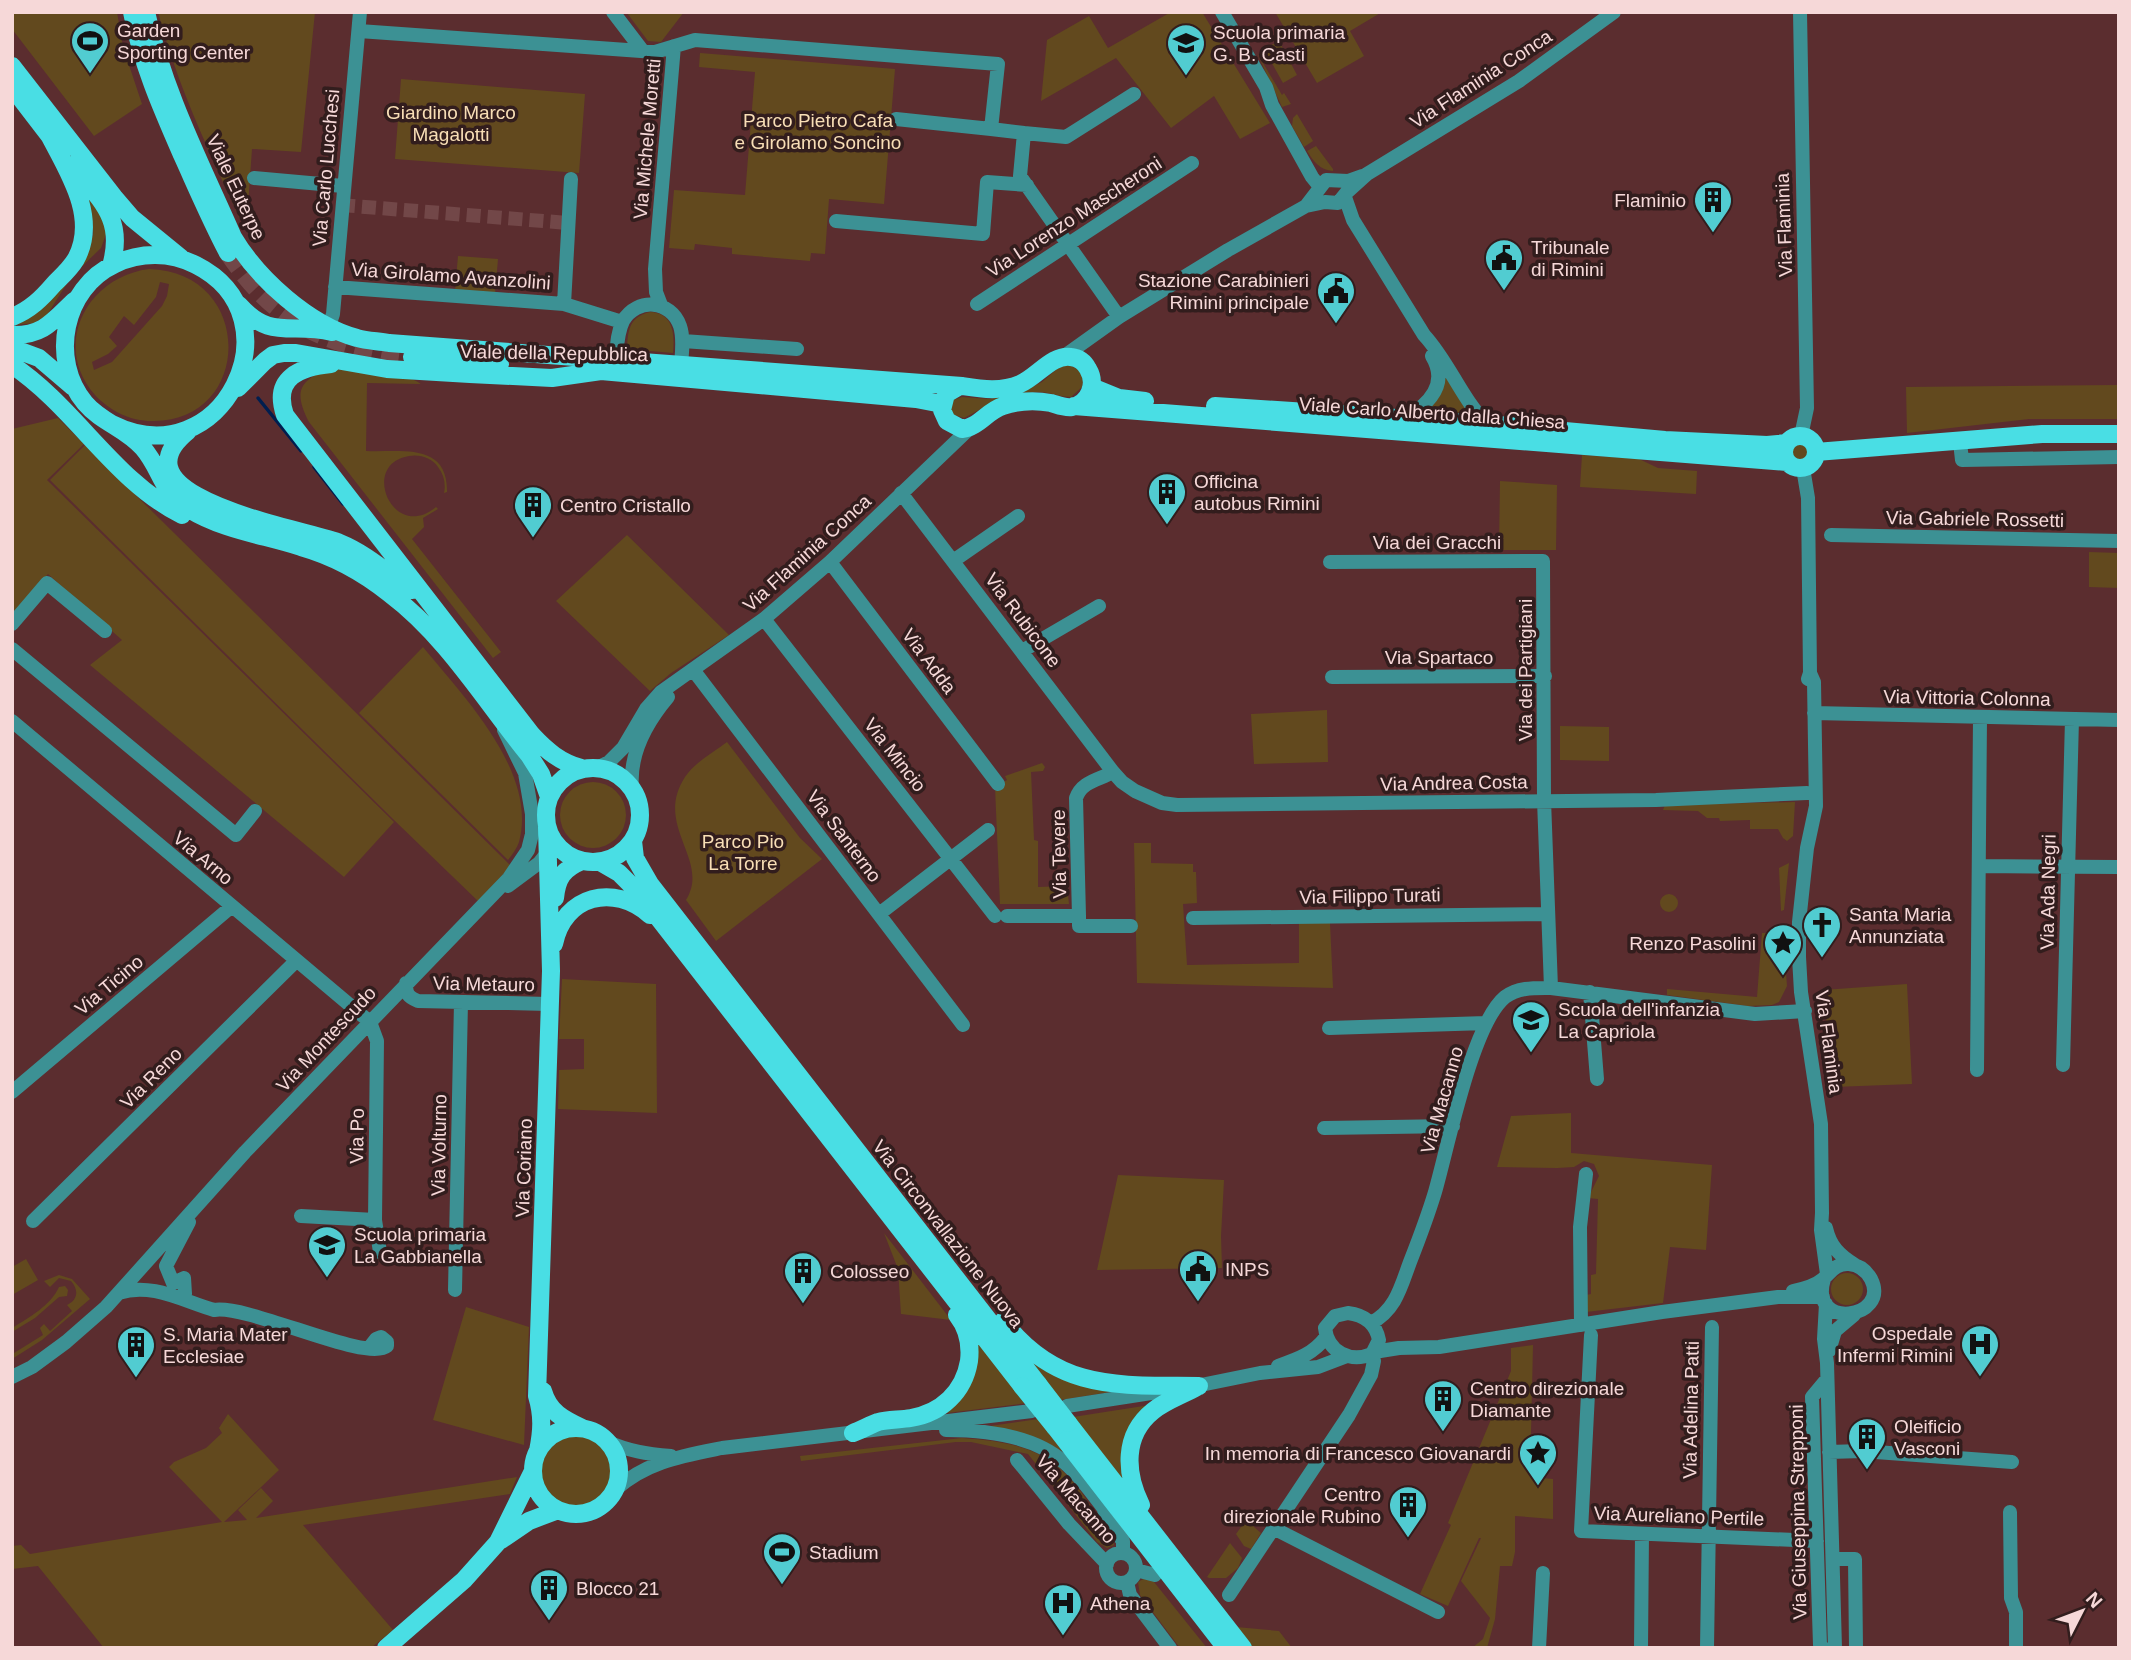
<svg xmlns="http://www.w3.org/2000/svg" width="2131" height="1660" viewBox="0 0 2131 1660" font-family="Helvetica,sans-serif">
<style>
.green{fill:#62491e;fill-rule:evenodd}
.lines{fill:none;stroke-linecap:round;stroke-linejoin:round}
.stream{stroke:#001e4f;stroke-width:3.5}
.minor-tunnel{stroke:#724748;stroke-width:14;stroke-dasharray:14 7;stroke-linecap:butt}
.major-tunnel{stroke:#724748;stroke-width:18;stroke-dasharray:18 9;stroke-linecap:butt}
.minor{stroke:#3c9194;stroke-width:14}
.major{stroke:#49dee4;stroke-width:18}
.major-bridge{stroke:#49dee4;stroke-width:18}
.labels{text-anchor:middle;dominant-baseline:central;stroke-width:7;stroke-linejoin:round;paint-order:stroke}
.poi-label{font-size:19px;fill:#f6d8d8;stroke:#321d1d;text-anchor:start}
.street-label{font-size:19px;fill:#f6d8d8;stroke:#321d1d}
.park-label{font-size:19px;fill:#f8deb6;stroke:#321d1d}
</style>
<rect width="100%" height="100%" fill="#5b2d2f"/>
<path class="green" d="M12 12H117L123 47 142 104 94 136 12 29Z
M158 12H315L301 152 252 149 247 220 240 219C209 151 177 85 158 12Z
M629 12H684L661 42 648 41 627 13Z
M1171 12H1202L1270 123 1240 139 1214 96 1171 128 1116 58 1041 101 1047 40 1089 16 1108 48Z
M1275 12H1382L1350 31 1364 56 1317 83Z
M1279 41 1297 75 1283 83 1264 49Z
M700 53 895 69 884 204 829 199 825 254 811 253 810 261 732 254V248L695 244 694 250 669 248 674 190 745 195 755 72 699 67Z
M1257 53 1282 95 1284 93 1291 104 1282 107Z
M401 79 585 94 579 173 395 159Z
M1297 114 1313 141 1304 147 1292 126 1293 118Z
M1316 146 1333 169V171C1320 170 1314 162 1307 151Z
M88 196 99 211 108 229 101 248 71 277 47 315 34 323 15 325 12 324 93 236C94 222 89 210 88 196Z
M458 256 498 259 495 294 455 291Z
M149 269C256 272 253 423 152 421 130 421 110 411 95 395 51 345 87 277 149 269ZM160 282 169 284 167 296 162 306 112 362 94 370 92 362 108 354 117 346 109 337 124 316 134 325 156 297Z
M650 312C673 313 675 333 673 353L627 349C628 330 629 317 650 312Z
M1066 365C1079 367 1085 375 1082 387L1071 397C1060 397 1049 392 1038 392 1002 392 992 404 964 418L954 415 950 410 953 400 962 397 990 399 1017 394 1042 382 1057 369Z
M328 369C354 370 399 369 421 384L367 383 366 451C399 453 448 441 447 492L444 493C446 484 444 475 438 467 432 458 420 454 409 456 359 464 393 543 436 507L438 509 423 518 424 527 412 539 501 652 493 658 309 422C294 393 298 381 328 369Z
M1446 374 1471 416 1422 414 1440 395Z
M2119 385V419H2029L1907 433 1906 387Z
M58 418 84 444 47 480 394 822 344 877 90 665 122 640 48 574 12 615V429Z
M1791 452a9 9 0 1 1 18 0a9 9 0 1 1-18 0Z
M85 445 511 866 478 901 395 821 50 480Z
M1582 455 1639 459 1658 468 1697 471 1696 494 1580 487Z
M1500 481 1557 485 1556 550H1499Z
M627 535 729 635 671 673 650 691 556 601Z
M2089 552 2119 553V588L2089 587Z
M423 647C463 696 538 772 519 842 517 848 512 855 508 860L359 713Z
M1327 710 1328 762 1254 764 1251 714Z
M1560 726 1609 727V761L1560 760Z
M727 742 800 838 822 859 716 941 686 900C711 860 653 826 685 777 695 762 714 752 727 742Z
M1042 763 1045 767 1043 771 1031 772 1034 840 1038 841V887L1067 886 1069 904H1000L995 787 1007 780 1005 776Z
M560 815a33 33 0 1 1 66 0a33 33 0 1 1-66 0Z
M1795 802 1793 836 1787 841 1783 838 1778 829H1750V820L1720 821 1719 818H1707L1698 811 1663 810 1665 805Z
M1134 843H1151V863L1193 864V872H1196L1197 903 1183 904 1187 965 1299 963V923H1330L1333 988 1137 983Z
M1789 863 1784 910 1781 911 1779 868Z
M1660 903a9 9 0 1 1 18 0a9 9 0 1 1-18 0Z
M1762 933H1783L1787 986 1779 1002 1772 1005 1748 1006 1667 995V989L1757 997Z
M562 979 656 984 657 1113 558 1109 559 1070 584 1069V1039H559Z
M1907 984 1912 1084 1834 1087 1823 990Z
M1571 1113V1153L1712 1165 1706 1250 1670 1247 1663 1303 1586 1312V1295L1591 1294V1275L1596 1274 1598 1199 1588 1198 1599 1176 1594 1164 1584 1161 1574 1167 1557 1168 1497 1167 1511 1116Z
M1118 1175 1224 1180 1221 1236 1222 1268 1097 1270Z
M884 1233 951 1320 901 1314 898 1269Z
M26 1259 38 1280 12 1295V1267Z
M1831 1289a16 16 0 1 1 32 0a16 16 0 1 1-32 0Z
M59 1275 72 1279 90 1299 42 1340 12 1359V1351L14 1353 43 1335 40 1328 44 1324 50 1331 72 1311 67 1305C78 1300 79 1290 71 1281L59 1278 50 1287 44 1281Z
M65 1286 68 1290 67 1296 59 1297 35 1318 12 1332V1328C30 1317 51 1305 59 1287Z
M466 1307 529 1327 524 1445 433 1420Z
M1008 1334 1116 1391 1060 1400Z
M975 1335 1027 1403 947 1413Z
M1533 1345 1530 1477 1553 1479V1519L1515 1516V1552L1512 1566H1500L1495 1619 1487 1648H1472L1483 1639 1490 1618 1461 1581 1481 1538H1479L1448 1606 1420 1594 1451 1525 1448 1523 1511 1371V1348Z
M1150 1405 1125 1484 1073 1417Z
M228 1414 279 1470 224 1522 247 1520 238 1510 261 1488 273 1501 256 1518 517 1477 510 1494 303 1525 393 1630 371 1648H104L38 1566 12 1569V1546L21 1545 30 1554 222 1522 169 1467 174 1462 206 1448 222 1433 219 1428Z
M1038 1419 1063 1452 1046 1442 990 1426Z
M539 1472a39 39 0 1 1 78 0a39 39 0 1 1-78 0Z
M962 1438C1033 1443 1062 1456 1098 1518 1104 1528 1114 1534 1114 1545L1107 1548 1097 1542 1028 1454 971 1442H956L801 1461 800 1456Z
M1246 1520 1261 1533 1251 1549 1244 1546 1236 1534Z
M1230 1543 1242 1558 1238 1568 1226 1578H1209L1207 1577Z
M1145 1578 1154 1582 1207 1648H1180L1140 1595 1138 1582Z
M1236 1627 1279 1631 1292 1648H1252Z"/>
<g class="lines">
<path class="stream" d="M258 398 301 451
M314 467 343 504"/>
<path class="minor-tunnel" d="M341 205 568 223"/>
<path class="major-tunnel" d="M228 253C277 325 328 347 412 357"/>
<path class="minor" d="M613 12 642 50
M1222 12 1266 87 1272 105 1312 177 1320 187
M1800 12 1807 408 1801 436
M359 31 655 52 695 40 998 64 991 129 1024 133 1020 176 1119 317
M896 119 991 129
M1024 133 1066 137 1134 94
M254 178 343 186
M571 179 564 304 622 322
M1345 197 1353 220 1424 335C1449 362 1461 398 1487 424
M1306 206 1325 202 1338 203 1346 193 1367 174 1519 81 1614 12
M836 221 983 234 987 182 1027 185
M335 287 564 304
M977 304 1192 163
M661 305 656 292 655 269 674 46
M329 326 333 314 360 12
M683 341 797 349
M1063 357 1119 317 1228 250 1306 206 1326 180 1348 181 1362 176
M616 359C617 347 617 333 623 321 637 297 671 300 680 326 684 338 682 352 681 365
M1406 418C1429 404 1449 384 1432 356
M1960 442 1962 460 2119 457
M1803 468 1808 498 1810 673 1808 679
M901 493 1113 772 1122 782 1135 791 1162 803 1177 805 1656 800 1807 793
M1831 535 2119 541
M953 561 1018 516
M830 562 998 784
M1330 562 1543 561 1544 800 1551 988
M764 619 995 916
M12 624 47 583 105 631
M12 649 236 835 255 811
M1022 651 1099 606
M694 671 963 1025
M1810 673 1814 682 1816 806 1807 848 1799 922V957L1801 992 1821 1124 1822 1213 1821 1230 1827 1274
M1332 677 1545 676
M1814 713 2119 720
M12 721 370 1022 377 1041 375 1220 380 1252
M599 767 609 762 623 748 646 709 661 692 764 619 830 562 970 428
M632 788C629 753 646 723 668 697
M1979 866 2119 867
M508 886 539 863 547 853
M879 914 988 830
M1007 916H1079L1076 798C1082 781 1099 780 1113 772
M1079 916V926H1131
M1193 918 1548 914
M406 983C406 994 408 997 418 1001L549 1004
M1590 992 1597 1079
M1329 1028 1486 1023
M2063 1065 2072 719
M1977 1070 1980 718
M12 1092 231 907
M1324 1128 1453 1126
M301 1216 375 1220
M33 1221 296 961
M1826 1228C1830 1246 1839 1255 1855 1265
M455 1290 461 1002
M1793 1291C1803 1289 1815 1286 1823 1279 1831 1272 1836 1263 1849 1264 1859 1265 1866 1270 1871 1279 1891 1319 1808 1331 1824 1279
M119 1293C151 1282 183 1301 214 1310 248 1304 367 1363 387 1346V1342L381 1337 376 1339 369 1348
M185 1294 184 1278 173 1283 166 1266 189 1222
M1826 1304 1824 1339 1827 1363 1835 1648
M1348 1313C1365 1315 1376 1324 1379 1340L1372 1354C1350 1363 1328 1352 1325 1328L1335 1316Z
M1371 1323C1396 1310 1401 1286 1410 1262 1419 1239 1428 1215 1435 1192 1448 1147 1472 1024 1505 997 1519 987 1535 988 1551 988L1755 1014 1805 1011
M1581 1325 1580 1227 1586 1174
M1591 1335 1581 1531 1817 1541
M1829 1351 1835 1331 1854 1315
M1374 1352 1399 1348 1439 1347 1662 1312 1778 1297H1823
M1278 1366C1298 1359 1313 1354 1326 1337
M12 1377 32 1367 66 1342 106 1307 245 1152 509 878 528 850 532 834V814L525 773 504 730
M1191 1387 1260 1373 1318 1367 1347 1356
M1067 1406 1164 1391
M946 1430C985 1430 1034 1435 1065 1463 1080 1476 1092 1493 1104 1509L1105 1517 1123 1541V1553
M606 1441C628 1451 647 1454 671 1456
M1829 1452 1862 1451 2012 1462
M1017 1460 1069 1524 1107 1564
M615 1490C645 1462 682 1456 722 1448L1032 1411
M2010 1512 2011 1598 2016 1612V1648
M1273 1528 1438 1612
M1106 1568a15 15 0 1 1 30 0a15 15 0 1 1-30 0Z
M1833 1559H1855L1856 1648
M1136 1570 1155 1575
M1127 1582 1130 1595 1170 1648
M1229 1595 1349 1415 1371 1375 1374 1361 1372 1354
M1539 1648 1543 1573
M1641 1648 1642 1534
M1707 1648 1712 1327
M1823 1648 1820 1645 1812 1397 1827 1379"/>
<path class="major" d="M132 12C142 64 161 107 182 155 197 188 211 221 228 253
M146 12C163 91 201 164 233 237 258 279 309 325 357 338 367 341 378 341 389 343L962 386C982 389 1001 392 1020 384 1037 377 1052 354 1071 357 1079 358 1085 363 1088 369 1097 384 1089 403 1072 407 1064 408 1058 405 1051 403 1035 400 1018 401 1003 406 987 411 979 427 962 429L947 421 942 410 946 394 958 387
M12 66 114 197 132 218 181 258
M12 87 55 143
M72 165C100 200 125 218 111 266
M239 305C271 341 291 322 332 332
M12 317C30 310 42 298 54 284 62 276 70 269 76 259 99 217 67 170 48 133
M12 335C43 336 53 321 74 301
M12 348 39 358 73 387
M412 357 500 364
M331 364C301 367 272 377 285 415L532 735C547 751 560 762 581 768
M12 365C75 407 114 481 182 515
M1092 387 1119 398 1145 401
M238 388 265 361 273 355 284 353H296L387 369 470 374 552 378 601 371 916 399 942 404
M1074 406 1787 462
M1215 406 1487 424 1665 440 1767 445 1787 443
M112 424C222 479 301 318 196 265 170 252 141 252 115 264 63 288 49 360 85 403 101 422 127 429 143 448 162 470 160 491 189 509 223 530 264 535 301 547 333 556 364 573 390 594 446 636 485 701 529 755L541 774 549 797
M188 431C106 498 305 529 340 543 367 554 388 574 412 590
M1784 452a16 16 0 1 1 32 0a16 16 0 1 1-32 0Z
M1816 452 2042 434H2119
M546 815a47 47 0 1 1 94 0a47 47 0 1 1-94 0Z
M633 841 635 858 650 884 1038 1384
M600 862 619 873 639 893 1022 1386
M555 898C557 878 563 869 582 861
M554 944C564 895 614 883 650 915
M1003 1321C1058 1392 1119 1385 1199 1386
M543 1391C549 1412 563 1419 582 1428
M1068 1423 1243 1648
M1055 1427 1226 1648
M533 1471a43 43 0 1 1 86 0a43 43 0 1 1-86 0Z
M853 1433C861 1430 870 1425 878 1422 888 1419 900 1420 911 1418 941 1413 964 1392 969 1361 971 1344 968 1329 957 1315
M538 1451C542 1431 543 1416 537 1396L551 971 547 827
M1141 1505C1125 1473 1123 1435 1153 1411 1165 1401 1183 1395 1197 1387
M501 1540 529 1521 558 1510
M386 1648 464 1580 498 1542 533 1471"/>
<path class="major-bridge" d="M1038 1384 1068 1423
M1022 1386 1055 1427"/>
</g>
<defs>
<symbol id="stadium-pin" viewBox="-11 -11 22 30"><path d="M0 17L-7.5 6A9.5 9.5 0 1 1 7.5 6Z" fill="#51ccd1" stroke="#321d1d"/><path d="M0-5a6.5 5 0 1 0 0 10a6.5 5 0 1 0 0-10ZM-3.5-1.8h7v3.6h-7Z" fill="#111"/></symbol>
<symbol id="school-pin" viewBox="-11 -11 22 30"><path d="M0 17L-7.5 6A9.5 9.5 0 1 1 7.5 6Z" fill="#51ccd1" stroke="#321d1d"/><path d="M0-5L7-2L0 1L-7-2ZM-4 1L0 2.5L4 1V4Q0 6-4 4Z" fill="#111"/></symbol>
<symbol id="building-pin" viewBox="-11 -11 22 30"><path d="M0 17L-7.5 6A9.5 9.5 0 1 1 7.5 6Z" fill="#51ccd1" stroke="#321d1d"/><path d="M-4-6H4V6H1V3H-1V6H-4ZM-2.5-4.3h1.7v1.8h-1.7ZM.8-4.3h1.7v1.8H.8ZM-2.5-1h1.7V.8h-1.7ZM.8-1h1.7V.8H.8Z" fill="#111"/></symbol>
<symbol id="civic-pin" viewBox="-11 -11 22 30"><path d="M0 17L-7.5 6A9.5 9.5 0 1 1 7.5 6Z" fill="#51ccd1" stroke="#321d1d"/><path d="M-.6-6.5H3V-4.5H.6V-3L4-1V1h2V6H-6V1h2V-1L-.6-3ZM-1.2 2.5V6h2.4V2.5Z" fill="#111"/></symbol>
<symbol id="church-pin" viewBox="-11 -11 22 30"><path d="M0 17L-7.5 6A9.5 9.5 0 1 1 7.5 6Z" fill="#51ccd1" stroke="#321d1d"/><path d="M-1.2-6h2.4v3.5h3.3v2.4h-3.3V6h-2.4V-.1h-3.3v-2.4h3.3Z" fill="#111"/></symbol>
<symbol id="sight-pin" viewBox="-11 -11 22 30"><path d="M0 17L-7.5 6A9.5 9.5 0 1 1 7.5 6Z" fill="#51ccd1" stroke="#321d1d"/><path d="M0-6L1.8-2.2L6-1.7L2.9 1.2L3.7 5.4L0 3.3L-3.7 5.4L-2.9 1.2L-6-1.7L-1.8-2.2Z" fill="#111"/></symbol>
<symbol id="hospital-pin" viewBox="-11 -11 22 30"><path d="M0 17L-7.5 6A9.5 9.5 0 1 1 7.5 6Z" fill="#51ccd1" stroke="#321d1d"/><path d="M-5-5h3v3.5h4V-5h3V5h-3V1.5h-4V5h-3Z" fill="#111"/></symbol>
</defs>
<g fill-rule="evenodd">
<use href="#stadium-pin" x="68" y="19" width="44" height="60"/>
<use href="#school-pin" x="1164" y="21" width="44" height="60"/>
<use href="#building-pin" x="1691" y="178" width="44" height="60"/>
<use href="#civic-pin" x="1482" y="236" width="44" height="60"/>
<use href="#civic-pin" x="1314" y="269" width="44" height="60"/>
<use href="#building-pin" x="1145" y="470" width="44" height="60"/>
<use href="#building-pin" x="511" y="483" width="44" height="60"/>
<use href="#church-pin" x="1800" y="903" width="44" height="60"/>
<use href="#sight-pin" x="1761" y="921" width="44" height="60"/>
<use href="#school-pin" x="1509" y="998" width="44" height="60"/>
<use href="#school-pin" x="305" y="1223" width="44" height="60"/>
<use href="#civic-pin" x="1176" y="1247" width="44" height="60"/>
<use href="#building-pin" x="781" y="1249" width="44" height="60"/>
<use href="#hospital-pin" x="1958" y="1322" width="44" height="60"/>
<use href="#building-pin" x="114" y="1323" width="44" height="60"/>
<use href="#building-pin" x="1421" y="1377" width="44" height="60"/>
<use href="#building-pin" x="1845" y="1415" width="44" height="60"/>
<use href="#sight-pin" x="1516" y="1431" width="44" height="60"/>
<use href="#building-pin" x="1386" y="1483" width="44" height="60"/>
<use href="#stadium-pin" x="760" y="1530" width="44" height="60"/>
<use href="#building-pin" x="527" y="1566" width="44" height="60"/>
<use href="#hospital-pin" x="1041" y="1581" width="44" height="60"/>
</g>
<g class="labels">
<g class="poi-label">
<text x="117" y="30">Garden<tspan x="117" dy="22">Sporting Center</tspan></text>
<text x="1213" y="32">Scuola primaria<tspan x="1213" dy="22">G. B. Casti</tspan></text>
<text x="1686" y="200" text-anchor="end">Flaminio</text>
<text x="1531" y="247">Tribunale<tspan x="1531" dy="22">di Rimini</tspan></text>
<text x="1309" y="280" text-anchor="end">Stazione Carabinieri<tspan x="1309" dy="22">Rimini principale</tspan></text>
<text x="1194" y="481">Officina<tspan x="1194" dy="22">autobus Rimini</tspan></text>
<text x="560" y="505">Centro Cristallo</text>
<text x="1849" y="914">Santa Maria<tspan x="1849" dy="22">Annunziata</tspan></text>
<text x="1756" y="943" text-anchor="end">Renzo Pasolini</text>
<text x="1558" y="1009">Scuola dell'infanzia<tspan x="1558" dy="22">La Capriola</tspan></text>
<text x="354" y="1234">Scuola primaria<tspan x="354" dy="22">La Gabbianella</tspan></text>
<text x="1225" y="1269">INPS</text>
<text x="830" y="1271">Colosseo</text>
<text x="1953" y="1333" text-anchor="end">Ospedale<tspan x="1953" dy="22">Infermi Rimini</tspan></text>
<text x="163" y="1334">S. Maria Mater<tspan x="163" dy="22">Ecclesiae</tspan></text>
<text x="1470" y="1388">Centro direzionale<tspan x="1470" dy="22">Diamante</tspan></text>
<text x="1894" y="1426">Oleificio<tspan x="1894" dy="22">Vasconi</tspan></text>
<text x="1511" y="1453" text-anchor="end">In memoria di Francesco Giovanardi</text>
<text x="1381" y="1494" text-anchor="end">Centro<tspan x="1381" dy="22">direzionale Rubino</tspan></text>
<text x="809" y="1552">Stadium</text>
<text x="576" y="1588">Blocco 21</text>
<text x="1090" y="1603">Athena</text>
</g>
<g class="street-label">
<text transform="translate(1481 79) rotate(-33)">Via Flaminia Conca</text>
<text transform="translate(647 139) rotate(-85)">Via Michele Moretti</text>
<text transform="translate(326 168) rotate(-85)">Via Carlo Lucchesi</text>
<text transform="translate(236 187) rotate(65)">Viale Euterpe</text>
<text transform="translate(1074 217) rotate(-33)">Via Lorenzo Mascheroni</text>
<text transform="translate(1784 225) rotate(-92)">Via Flaminia</text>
<text transform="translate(451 276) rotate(4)">Via Girolamo Avanzolini</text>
<text transform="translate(554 353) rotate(1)">Viale della Repubblica</text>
<text transform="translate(1432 413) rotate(4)">Viale Carlo Alberto dalla Chiesa</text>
<text transform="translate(1975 519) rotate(1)">Via Gabriele Rossetti</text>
<text x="1437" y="542">Via dei Gracchi</text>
<text transform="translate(807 553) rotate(-42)">Via Flaminia Conca</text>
<text transform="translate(1023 620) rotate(53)">Via Rubicone</text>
<text x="1439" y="657">Via Spartaco</text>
<text transform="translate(929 661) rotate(53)">Via Adda</text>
<text transform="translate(1525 670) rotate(-90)">Via dei Partigiani</text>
<text transform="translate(1967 698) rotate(1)">Via Vittoria Colonna</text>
<text transform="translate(895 755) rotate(52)">Via Mincio</text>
<text transform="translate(1454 783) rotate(-1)">Via Andrea Costa</text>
<text transform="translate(844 836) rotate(53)">Via Santerno</text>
<text transform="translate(1059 854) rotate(-91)">Via Tevere</text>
<text transform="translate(203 858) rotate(40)">Via Arno</text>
<text transform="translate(2048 892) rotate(-89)">Via Ada Negri</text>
<text transform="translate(1370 896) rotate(-1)">Via Filippo Turati</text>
<text transform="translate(484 984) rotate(1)">Via Metauro</text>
<text transform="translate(109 985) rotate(-40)">Via Ticino</text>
<text transform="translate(326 1039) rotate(-47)">Via Montescudo</text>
<text transform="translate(1829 1042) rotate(82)">Via Flaminia</text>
<text transform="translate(151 1078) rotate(-45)">Via Reno</text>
<text transform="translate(1442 1100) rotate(-74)">Via Macanno</text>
<text transform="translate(357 1136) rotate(-89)">Via Po</text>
<text transform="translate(439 1145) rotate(-89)">Via Volturno</text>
<text transform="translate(524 1168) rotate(-88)">Via Coriano</text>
<text transform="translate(948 1234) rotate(52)">Via Circonvallazione Nuova</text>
<text transform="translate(1691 1410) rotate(-89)">Via Adelina Patti</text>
<text transform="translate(1076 1499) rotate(49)">Via Macanno</text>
<text transform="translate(1798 1512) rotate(-91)">Via Giuseppina Strepponi</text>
<text transform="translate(1679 1516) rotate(2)">Via Aureliano Pertile</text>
</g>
<g class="park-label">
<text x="451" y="112">Giardino Marco<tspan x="451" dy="22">Magalotti</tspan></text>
<text x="818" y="120">Parco Pietro Cafa<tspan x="818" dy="22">e Girolamo Soncino</tspan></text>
<text x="743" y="841">Parco Pio<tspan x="743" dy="22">La Torre</tspan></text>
</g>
</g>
<rect width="2131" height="1660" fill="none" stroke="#f6d8d8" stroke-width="28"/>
<g transform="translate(2082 1611) rotate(48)" stroke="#321d1d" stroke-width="5" paint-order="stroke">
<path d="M0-5L12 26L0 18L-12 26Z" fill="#f6d8d8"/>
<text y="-10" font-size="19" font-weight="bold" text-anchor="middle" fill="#f6d8d8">N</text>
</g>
</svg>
